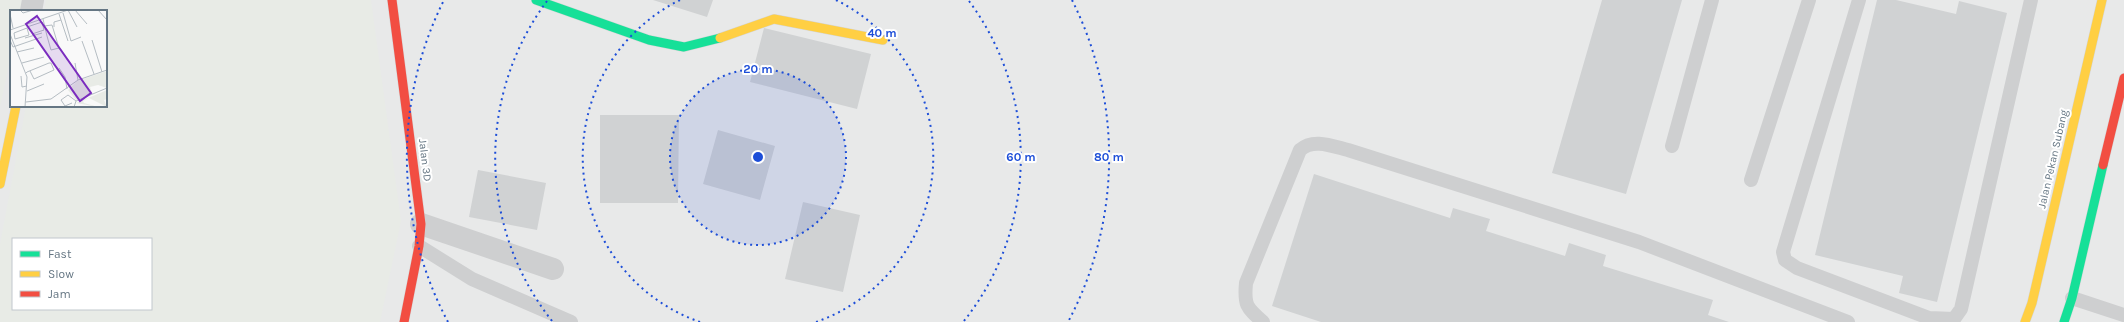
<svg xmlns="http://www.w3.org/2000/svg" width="2124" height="322" viewBox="0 0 2124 322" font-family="Karla,sans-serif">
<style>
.built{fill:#e8e9e9;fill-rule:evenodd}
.green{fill:#e8ebe6;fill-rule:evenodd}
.building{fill:#d0d2d3}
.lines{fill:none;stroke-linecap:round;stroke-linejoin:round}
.fast-casing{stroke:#d5d6d7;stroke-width:10}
.slow-casing{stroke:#d5d6d7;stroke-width:10}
.jam-casing{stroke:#d5d6d7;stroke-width:10}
.lane{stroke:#cecfd0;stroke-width:14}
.street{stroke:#cecfd0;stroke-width:22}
.fast{stroke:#16e098;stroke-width:9}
.slow{stroke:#ffcf43;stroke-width:9}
.jam{stroke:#f24e42;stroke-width:9}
.ring{fill:none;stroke:#1d4ed8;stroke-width:2;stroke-dasharray:2 4}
.labels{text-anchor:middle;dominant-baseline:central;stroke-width:4;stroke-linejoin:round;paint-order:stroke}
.street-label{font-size:11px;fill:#657683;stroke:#fff}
.inset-road{fill:none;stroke:#b5bdc3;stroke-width:1}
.view{fill:#7b2cbf;fill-opacity:0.15;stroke:#7b2cbf;stroke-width:2}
.inset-edge{fill:none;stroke:#657683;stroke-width:2}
.centre{fill:#1d4ed8;stroke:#fff;stroke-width:2}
.ring-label{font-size:12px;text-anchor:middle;font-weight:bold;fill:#1d4ed8;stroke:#fff;stroke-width:4;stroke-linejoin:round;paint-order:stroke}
</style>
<rect width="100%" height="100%" fill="#f9f9f9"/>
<path class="built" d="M0 0H2124V322H0ZM11 11H106V106H11ZM13 239H151V309H13Z"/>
<path class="green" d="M0 0H22L20 11H11V55L0 107Z
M46 0H371L401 221 380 322H0V244L26 106H106V11H44ZM13 239H151V309H13Z"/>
<path class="building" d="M653 0H713L707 17Z
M1602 0H1682L1626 194 1552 173Z
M1877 0H1896L1956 14 1959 1 2007 13 1937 302 1899 293 1903 276 1815 255Z
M764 28 871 54 857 109 750 82Z
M600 115H679L678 203H600Z
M718 130 775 146 760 200 703 184Z
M478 170 546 183 537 230 469 217Z
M1314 174 1450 218 1453 208 1490 219 1486 231 1565 256 1569 243 1606 255 1603 266 1713 300 1708 315 1729 322H1321L1272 306Z
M803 202 860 215 843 292 785 279Z"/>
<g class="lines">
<defs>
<path id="fast" d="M536 0 649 40 684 47 720 38
M2064 322 2072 298 2103 165"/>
<path id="slow" d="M720 38 774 19 883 40
M0 184 16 106
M2025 322 2032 303 2102 0"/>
<path id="jam" d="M392 0 421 224 419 246 404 322
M2103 165 2124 78"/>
</defs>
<use href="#fast" class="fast-casing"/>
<use href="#slow" class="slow-casing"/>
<use href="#jam" class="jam-casing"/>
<path class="lane" d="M1859 0 1783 252 1785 260 1797 268 1929 318 1954 319 1961 309 2031 0
M1672 146 1712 0
M1751 180 1809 0
M419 246 472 279 571 322
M2072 298 2124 315
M1263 322C1246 307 1244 305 1246 283L1300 150C1313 138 1332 146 1348 150L1639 242 1848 322"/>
<path class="street" d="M31 11 33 0
M421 224 553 269"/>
<use href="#fast" class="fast"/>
<use href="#slow" class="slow"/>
<use href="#jam" class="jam"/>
</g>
<circle cx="758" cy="157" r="88" fill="#1d4ed8" fill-opacity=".12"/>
<g class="ring">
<circle cx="758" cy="157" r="88"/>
<path d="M700 322A175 175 0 0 1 680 0M836 0A175 175 0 0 1 816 322"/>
<path d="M552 321A263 263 0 0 1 547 1M969 1A263 263 0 0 1 964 321"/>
<path d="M448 322A351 351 0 0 1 444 0M1072 0A351 351 0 0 1 1068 322"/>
</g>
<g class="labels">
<g class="street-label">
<text transform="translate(2053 159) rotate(-77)">Jalan Pekan Subang</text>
<text transform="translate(425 160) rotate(83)">Jalan 3D</text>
</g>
</g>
<g transform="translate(10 10)">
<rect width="97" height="97" fill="#f9f9f9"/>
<path d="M97 61V78L88 75 80 77 82 84 66 90 58 80 67 71ZM97 80V89L94 90 97 97 79 88 73 91 74 93 88 97 66 93Z" fill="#e8ebe6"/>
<path class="inset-road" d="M58 0 67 17M65 0 77 14M88 0 97 10M11 1 13 3 23 0M53 3 61 31 71 27M0 4 3 18M49 4 58 31M33 9 37 26 41 40 49 38 42 15 34 16M17 17 32 12 34 20 22 24M44 17V12L51 10M17 18 19 25 5 29 4 23ZM0 20 58 0M0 24 17 67 15 97M15 28 32 23M0 30 3 37 32 27M82 30 92 62M72 31 84 64M7 42 24 38M12 53 34 47M65 53 68 70M49 58 55 67 57 79M16 63 17 62 39 53H41L44 60 24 69 20 61M11 66 12 77 17 76M17 81 34 74M16 92 41 89 68 70 97 60M62 93 55 96 51 90 58 85 66 91M64 97 66 91 97 78"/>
<path class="view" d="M27 6 81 83 70 91 16 14Z"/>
<rect width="97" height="97" class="inset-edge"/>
</g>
<circle cx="758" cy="157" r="6" class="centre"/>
<g class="ring-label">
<text x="882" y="37">40 m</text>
<text x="758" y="73">20 m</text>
<text x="1021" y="161">60 m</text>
<text x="1109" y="161">80 m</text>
</g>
<rect x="12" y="238" width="140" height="72" fill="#ffffff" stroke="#c1c8cd"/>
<rect x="20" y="251" width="20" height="6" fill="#16e098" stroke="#c1c8cd"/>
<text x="48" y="258" font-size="12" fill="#657683">Fast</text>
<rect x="20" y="271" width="20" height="6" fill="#ffcf43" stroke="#c1c8cd"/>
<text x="48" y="278" font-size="12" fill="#657683">Slow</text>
<rect x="20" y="291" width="20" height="6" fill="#f24e42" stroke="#c1c8cd"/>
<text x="48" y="298" font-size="12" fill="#657683">Jam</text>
</svg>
